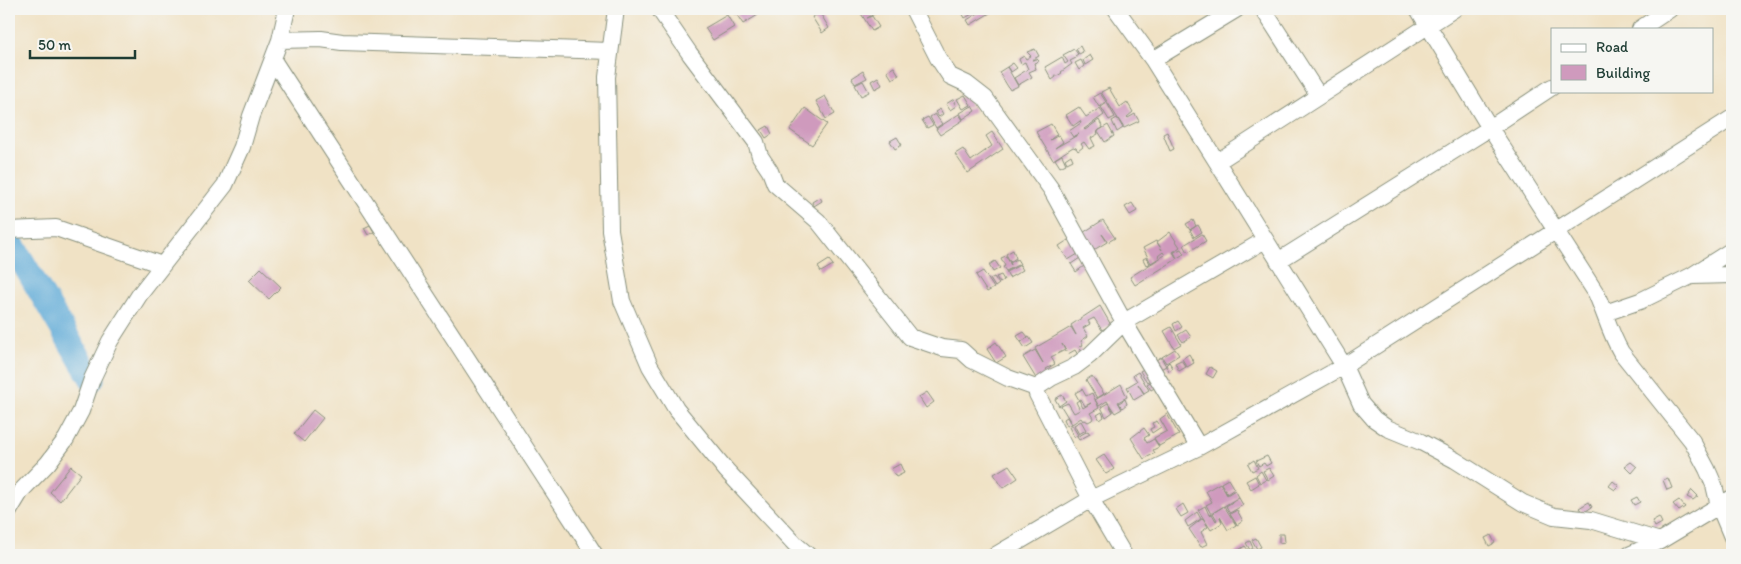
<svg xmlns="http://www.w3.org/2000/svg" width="1741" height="564" viewBox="0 0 1741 564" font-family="Itim,sans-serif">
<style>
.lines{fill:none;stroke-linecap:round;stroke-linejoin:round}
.river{stroke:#5faad7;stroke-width:25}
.building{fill:#cf9abd}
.minor-casing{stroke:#88907c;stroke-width:18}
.minor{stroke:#fff;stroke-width:16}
</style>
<rect width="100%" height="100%" fill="#f6f6f2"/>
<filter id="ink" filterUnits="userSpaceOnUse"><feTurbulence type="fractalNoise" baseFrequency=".02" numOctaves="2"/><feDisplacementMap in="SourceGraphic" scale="10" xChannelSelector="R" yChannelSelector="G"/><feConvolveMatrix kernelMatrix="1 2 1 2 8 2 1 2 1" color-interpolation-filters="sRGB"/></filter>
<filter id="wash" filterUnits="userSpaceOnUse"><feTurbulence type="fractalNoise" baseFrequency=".0096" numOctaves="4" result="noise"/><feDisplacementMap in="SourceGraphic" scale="20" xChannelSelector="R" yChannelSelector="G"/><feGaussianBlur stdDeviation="1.12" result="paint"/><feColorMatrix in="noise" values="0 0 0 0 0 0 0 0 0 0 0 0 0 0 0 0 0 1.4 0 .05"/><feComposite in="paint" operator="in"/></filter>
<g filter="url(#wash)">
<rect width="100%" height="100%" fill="#f0e2c5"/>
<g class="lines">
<path class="river" d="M9 239 92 379"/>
</g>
<g id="blocks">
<path class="building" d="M730 9H743L734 14Z
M747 9H754L758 15 743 24 737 15Z
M866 9H883L867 18 872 16 879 27 872 31 860 12Z
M884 9H897L889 14Z
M960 9H981L965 18Z
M985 9 995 10 970 25 967 20Z
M820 13 829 28 822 33 812 17Z
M727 15 734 27 713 40 705 28Z
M1080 46 1083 52 1079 54 1076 49Z
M1035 49 1039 56 1032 60 1037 59 1039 61 1034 63 1036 69 1029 72 1032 77 1018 85 1014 78 1028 69 1025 62 1021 64 1019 59 1024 56 1026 59 1031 56 1027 52Z
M1074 49 1078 54 1075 56 1076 58 1070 61 1072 64 1061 72 1062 73 1057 76 1055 75 1056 77 1052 80 1045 67 1062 57 1065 64 1068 62 1063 55Z
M1090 55 1093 60 1085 65 1083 60Z
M1081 60 1084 66 1079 70 1075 63Z
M1013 63 1017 68 1011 72 1007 67Z
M894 67 899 75 892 79 887 71Z
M1007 67 1018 86 1010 90 999 72Z
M863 71 867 78 855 84 852 78Z
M878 77 882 85 875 89 871 81Z
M863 81 869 92 861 96 855 85Z
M1109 88 1120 107 1127 102 1133 112 1127 117 1128 118 1135 114 1139 121 1124 128 1101 92Z
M1100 93 1106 102 1099 107 1093 97Z
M965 95 971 105 963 109 957 99Z
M825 96 835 114 826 119 816 101Z
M954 99 956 101 954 102 956 106 950 110 946 104Z
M1107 103 1115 117 1109 120 1101 107Z
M972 106 975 111 963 119 960 113Z
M1079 107 1086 117 1100 108 1104 115 1084 129 1085 130 1099 120 1103 128 1097 131 1098 134 1091 138 1095 146 1089 149 1084 142 1081 144 1083 147 1078 151 1076 148 1073 147 1053 160 1036 132 1051 124 1057 134 1050 140 1059 135 1063 142 1055 148 1069 140 1079 134 1073 137 1069 131 1081 123 1080 121 1073 126 1066 115Z
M805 108 827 124 812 145 790 130Z
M940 109 943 114 939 117 935 112Z
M935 114 942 124 936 128 930 117Z
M959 114 963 120 940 135 936 129Z
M928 117 933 125 927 128 922 120Z
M1117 118 1123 128 1117 132 1112 121Z
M1108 125 1114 136 1105 142 1098 131Z
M768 126 772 134 766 138 761 130Z
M992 132 1003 149 968 173 955 154 963 149 971 161 992 146 986 136Z
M1167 132 1174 149 1170 151 1163 134Z
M897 137 902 145 895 149 890 141Z
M1062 155 1066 164 1060 167 1055 159Z
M1071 155 1073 160 1067 163 1065 159Z
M820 197 822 201 814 206 812 202Z
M1132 203 1137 211 1130 215 1125 207Z
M1103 220 1115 238 1108 242 1102 234 1107 242 1092 251 1078 236Z
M1193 220 1196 226 1190 230 1186 224Z
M370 225 374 232 368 235 364 228Z
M1198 225 1202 232 1194 237 1190 230Z
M1170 232 1180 247 1173 252 1177 259 1135 285 1130 277 1165 255 1163 252 1158 256 1159 258 1151 263 1143 248 1156 241 1162 250 1157 242Z
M1202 234 1206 241 1188 252 1184 245Z
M1074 236 1083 251 1068 260 1059 246Z
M1181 249 1184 254 1177 258 1174 252Z
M1013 250 1016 258 1010 262 1006 254Z
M1006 256 1011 265 1010 263 1017 259 1020 264 1006 271 1003 267 1005 266 1001 258Z
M1147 257 1150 264 1146 265 1143 259Z
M1080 258 1084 266 1076 272 1071 264Z
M829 260 833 265 821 272 818 267Z
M995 261 1000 268 993 272 989 265Z
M1020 265 1023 270 1009 278 1006 272Z
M261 268 281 287 269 299 249 280Z
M983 271 994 288 987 292 976 275Z
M1001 275 1004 280 1000 283 996 277Z
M994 277 999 284 995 287 990 279Z
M1100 306 1111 325 1102 330 1094 318 1088 321 1090 324 1083 328 1088 336 1081 341 1083 345 1079 347 1082 352 1078 355 1075 350 1068 354 1062 344 1065 350 1051 357 1055 364 1046 369 1049 373 1037 380 1023 357 1035 350 1043 363 1035 348 1071 327 1076 335 1071 325Z
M1178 321 1182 327 1176 331 1173 324Z
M1171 327 1181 344 1174 348 1164 331Z
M1186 330 1191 337 1183 342 1178 335Z
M1024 332 1028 337 1021 342 1017 336Z
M1029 337 1033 343 1025 348 1021 342Z
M996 342 1006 357 996 363 987 349Z
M1175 349 1179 355 1166 363 1162 357Z
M1189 354 1194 363 1187 367 1182 359Z
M1161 357 1166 366 1157 371 1151 363Z
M1181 360 1186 367 1179 371 1175 363Z
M1169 362 1173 368 1169 371 1166 365Z
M1147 367 1153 378 1147 382 1140 371Z
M1210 367 1217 371 1213 378 1206 374Z
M1138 372 1149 390 1144 393 1138 384 1144 394 1134 400 1127 387 1137 381 1133 375Z
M1092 376 1104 394 1097 398 1086 380Z
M1154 380 1158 386 1151 390 1147 384Z
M1121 384 1127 397 1118 402 1122 409 1115 413 1107 401 1099 406 1095 400Z
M1082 389 1086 396 1092 393 1099 408 1090 413 1093 418 1092 420 1088 422 1085 420 1083 421 1081 418 1072 424 1061 406 1068 403 1074 413 1080 410 1076 402 1079 400 1083 408 1091 403 1085 406 1081 399 1079 400 1075 393Z
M927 392 934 402 926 408 919 397Z
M1062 395 1066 401 1059 406 1055 399Z
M1125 399 1127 404 1122 408 1119 403Z
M1108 403 1113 412 1106 417 1101 407Z
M313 410 323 418 304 442 294 434Z
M1102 412 1104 417 1100 420 1097 415Z
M1167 414 1179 435 1159 446 1154 438 1167 431 1160 419Z
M1067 417 1071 424 1067 426 1064 419Z
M1081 421 1086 430 1079 434 1074 425Z
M1157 421 1161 427 1152 433 1150 429 1154 427 1152 423Z
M1072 425 1078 435 1074 437 1069 427Z
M1144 428 1149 435 1144 438 1147 443 1154 439 1159 447 1153 450 1155 453 1144 459 1131 438Z
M1088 431 1090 434 1079 440 1077 437Z
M1104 455 1114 469 1106 474 1096 460Z
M1267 456 1271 463 1266 466 1264 463 1259 466 1256 461Z
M1254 460 1258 468 1252 471 1248 464Z
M1631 462 1637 467 1632 473 1625 466Z
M900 464 904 473 896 477 891 469Z
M1009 465 1018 478 1003 488 994 474Z
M71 466 81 474 60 501 50 492Z
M1269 468 1274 476 1268 480 1263 471Z
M1261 471 1266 480 1260 483 1256 475Z
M1255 476 1259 484 1251 489 1246 481Z
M1668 478 1672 488 1667 490 1663 480Z
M1228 479 1234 489 1227 494 1221 483Z
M1613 481 1619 486 1615 490 1609 486Z
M1220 483 1227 495 1235 490 1239 497 1211 514 1206 505 1212 502 1206 491Z
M1692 490 1698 496 1693 500 1687 497Z
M1637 497 1640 502 1634 505 1631 500Z
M1239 498 1243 505 1230 513 1226 506Z
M1679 500 1685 507 1679 511 1673 504Z
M1589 502 1592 507 1583 513 1579 508Z
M1183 504 1188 513 1181 517 1176 509Z
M1205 506 1209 515 1212 514 1216 521 1217 520 1213 513 1224 506 1236 525 1228 530 1220 517 1222 523 1211 530 1198 510Z
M1237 510 1243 521 1237 525 1230 514Z
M1197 512 1201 519 1188 527 1185 521Z
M1659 517 1662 523 1655 527 1652 521Z
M1203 518 1208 527 1201 532 1207 544 1201 547 1189 529Z
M1279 534H1284L1285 542 1279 543Z
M1491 535 1495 543 1489 546 1485 538Z
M1256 538 1261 547 1257 549 1252 540Z
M1250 541 1253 548 1250 550 1246 543Z
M1245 546 1248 550 1241 554 1242 555H1231Z
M1257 550 1261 555H1248Z"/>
</g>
</g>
<g filter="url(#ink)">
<use href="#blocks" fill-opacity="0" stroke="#88907c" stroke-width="1"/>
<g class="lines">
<defs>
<path id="minor" d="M616 9 607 77 610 230 622 301 650 366 676 409 726 470 795 544 808 555
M659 9 690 54 756 142 760 156 770 171 775 184 818 221 910 337 942 348 961 350 972 360 1008 378 1036 388
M913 9 938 58 950 76 967 84 985 98 1051 189 1124 322 1199 447
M1116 9 1153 60 1217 162 1344 366 1361 404 1374 419 1387 428 1421 442 1455 460 1523 503 1554 516 1591 520 1660 541
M1263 9 1319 96
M1418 9 1490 128 1596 293C1605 313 1610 333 1621 352L1692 441 1707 469 1714 485 1719 506 1732 537
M1640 29 1670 9
M280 40 321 39 342 42 610 51
M273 60 595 555
M1153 60 1237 9
M1217 162 1454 9
M9 230 56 228 162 265
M1278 261 1490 128 1552 87
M1691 276 1732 275
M1605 313 1640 301 1691 276 1732 250
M1036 388 1051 378 1074 367 1090 355 1124 322 1265 240
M1036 388 1037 394 1091 499 1124 555
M9 511 21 491 48 463 66 439 81 411 92 379 110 341 140 294 225 185 242 147 251 116 280 40 287 9
M996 555 1091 499 1199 447 1344 366 1732 118
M1629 555 1660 541 1732 498"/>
</defs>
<use href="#minor" class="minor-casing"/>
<use href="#minor" class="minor"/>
</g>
</g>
<rect width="1741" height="564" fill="none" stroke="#f6f6f2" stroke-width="30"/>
<rect x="1551" y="28" width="162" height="65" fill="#f6f6f2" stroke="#a0aca6"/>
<rect x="1561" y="44" width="25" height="8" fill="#ffffff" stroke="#a0aca6"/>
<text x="1596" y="52" font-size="15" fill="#1f3d34">Road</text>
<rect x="1561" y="65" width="25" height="15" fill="#cf9abd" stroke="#a0aca6"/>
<text x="1596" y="78" font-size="15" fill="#1f3d34">Building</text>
<path d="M30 50v8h105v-8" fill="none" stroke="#1f3d34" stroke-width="2.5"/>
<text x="38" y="50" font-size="15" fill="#1f3d34" stroke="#f6f6f2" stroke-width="4" paint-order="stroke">50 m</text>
</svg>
